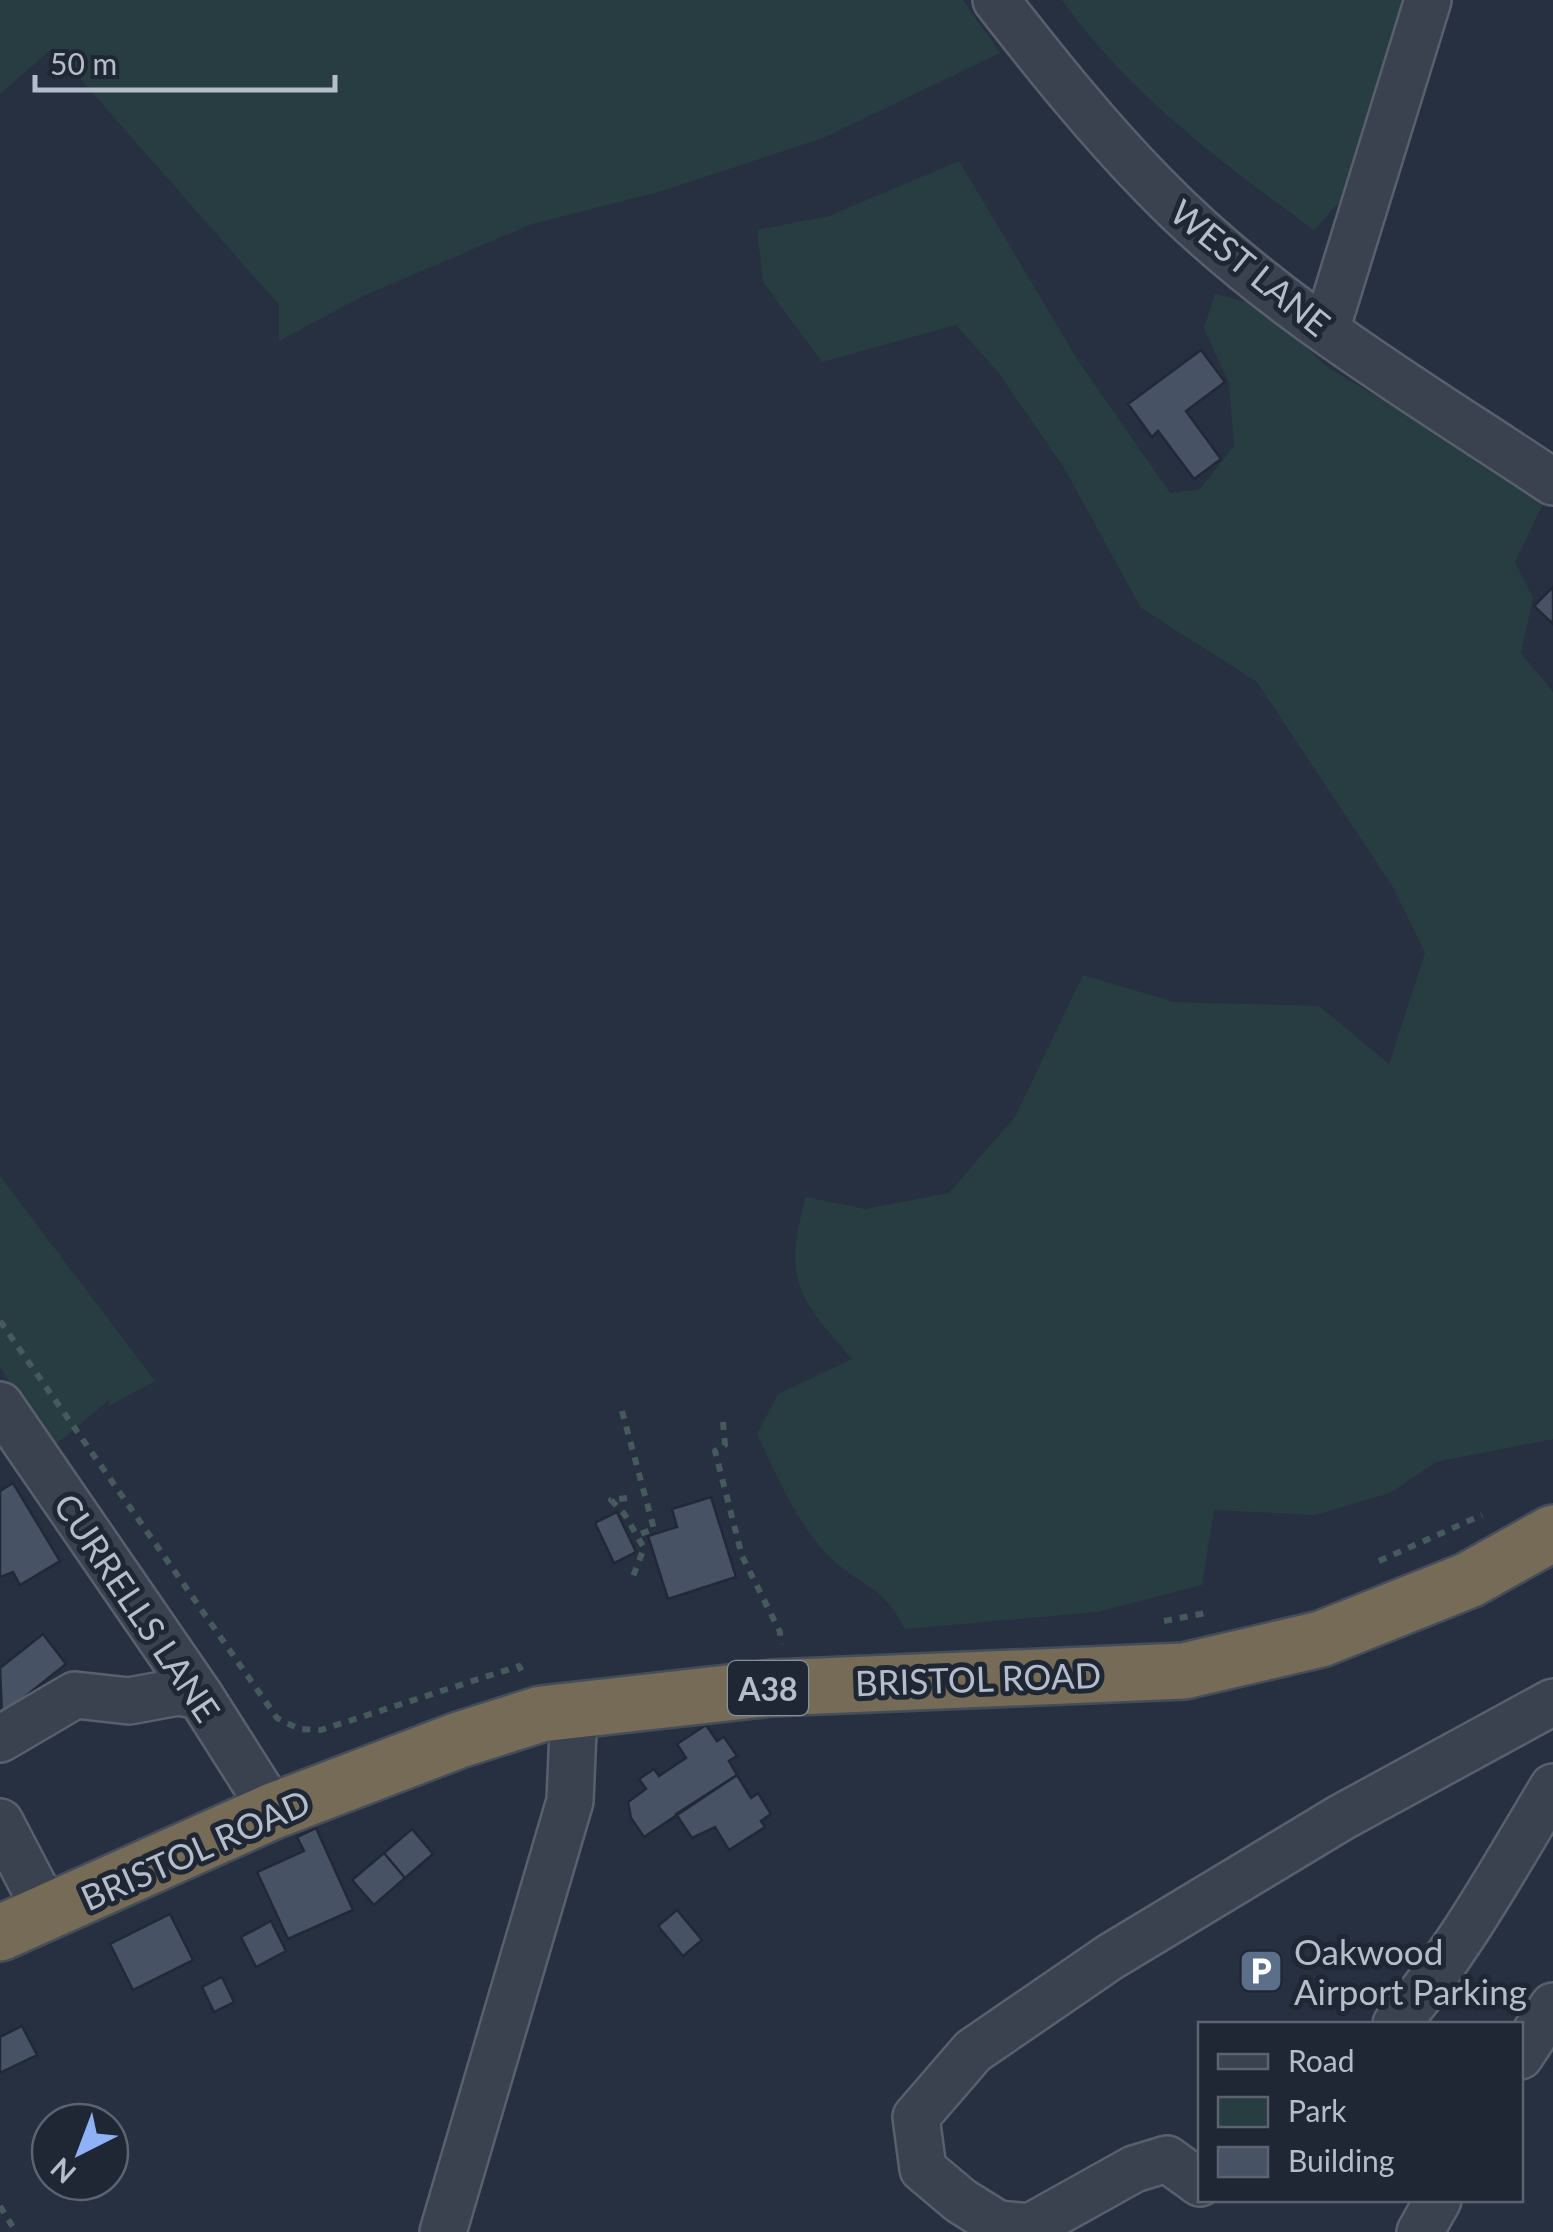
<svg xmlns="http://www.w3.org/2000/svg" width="1553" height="2232" viewBox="0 0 1553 2232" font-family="Lato,sans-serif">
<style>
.green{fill:#283d41}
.building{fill:#475264;stroke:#212937;stroke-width:2.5}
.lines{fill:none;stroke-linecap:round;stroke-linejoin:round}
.minor-casing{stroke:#58606d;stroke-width:50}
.highway-casing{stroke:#454d5a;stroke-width:60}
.path{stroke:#465a5e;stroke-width:6;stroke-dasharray:8 8;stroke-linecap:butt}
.minor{stroke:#3a4250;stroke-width:45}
.highway{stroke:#766b57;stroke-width:55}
.labels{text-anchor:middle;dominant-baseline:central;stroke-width:10;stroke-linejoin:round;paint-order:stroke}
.shield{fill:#1f2735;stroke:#89909d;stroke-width:2.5}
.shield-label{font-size:32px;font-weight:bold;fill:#b6bdca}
.street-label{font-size:35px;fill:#b6bdca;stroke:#1f2735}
.poi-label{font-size:35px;fill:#b6bdca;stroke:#1f2735;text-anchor:start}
</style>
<rect width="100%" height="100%" fill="#263040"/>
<path class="green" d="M0 0H963L1000 53 823 138 662 191 532 224 363 296 279 341V305L53 48 0 94Z
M1062 0H1402L1340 201 1314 230C1221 162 1129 94 1062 0Z
M959 161 1079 362 1170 493 1200 489 1234 446 1229 383 1204 328 1215 294 1255 304 1330 369 1547 496 1515 562 1533 598 1521 653 1553 692V1439L1436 1462 1390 1493 1315 1515 1214 1510 1202 1585 1097 1612 905 1629C882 1583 859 1587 828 1555 795 1521 777 1476 757 1434L778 1394 852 1359C798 1297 782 1280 806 1197L865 1209 949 1193 1015 1117 1083 975 1174 1002 1319 1006 1389 1064 1425 953 1393 887 1257 682 1141 608 1063 466 998 372 956 325 822 362 763 282 757 230 829 216Z
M0 1176 155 1381 109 1406V1400L53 1447 0 1367Z"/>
<path class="building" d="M1201 350 1225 382 1186 411 1221 459 1194 479 1158 431 1152 437 1128 404Z
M1553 587V624L1534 606Z
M13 1483 60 1561 20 1585 13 1572 0 1577V1491Z
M711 1497 736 1577 668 1599 648 1536 677 1527 672 1509Z
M617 1512 636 1552 614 1563 595 1523Z
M43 1634 66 1664 2 1715 0 1668Z
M706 1725 717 1741 724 1737 737 1756 729 1761 737 1775 644 1837 631 1818 628 1802 646 1789 639 1779 654 1769 659 1776 686 1758 677 1744Z
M737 1775 751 1798 758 1793 771 1814 761 1821 765 1827 729 1850 715 1827 692 1838 676 1814Z
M316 1828 353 1910 288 1939 257 1872 304 1851 297 1837Z
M412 1829 433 1854 405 1878 384 1853Z
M384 1853 405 1878 374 1905 352 1880Z
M677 1910 702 1940 683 1956 658 1926Z
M170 1914 193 1960 133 1990 110 1944Z
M271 1921 286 1951 256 1967 241 1937Z
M222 1977 234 2002 214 2012 202 1987Z
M22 2026 37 2055 0 2073V2037Z"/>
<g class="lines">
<defs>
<path id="minor" d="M996 0C1046 64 1097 128 1154 186 1269 305 1417 391 1553 482
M1326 330 1428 0
M0 1405 200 1696 273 1811
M0 1739 75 1695 129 1701 178 1692 200 1696
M0 1822 48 1914
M1396 2024C1458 1953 1504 1868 1553 1787
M1520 2056 1553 2006
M1200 2183 1167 2159 1134 2169 1030 2227 998 2224 961 2201 923 2169 916 2117 973 2051 1110 1957 1342 1817 1553 1702
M443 2232 570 1801 574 1708
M1420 2232 1438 2200"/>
<path id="highway" d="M0 1933 273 1811 459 1740 541 1714 772 1688 1184 1671 1321 1639 1469 1580 1553 1533"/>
</defs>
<use href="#minor" class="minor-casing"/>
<use href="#highway" class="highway-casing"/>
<path class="path" d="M0 1321 277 1718 299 1729 321 1730 519 1666 522 1672
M622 1411 654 1529 637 1535
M723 1422 725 1445 715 1451 742 1556 780 1632 781 1644
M627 1498 611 1500 625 1515 644 1548 632 1579
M1379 1561 1482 1515
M1164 1621 1206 1613
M0 2206 16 2232"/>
<use href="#minor" class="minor"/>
<use href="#highway" class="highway"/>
</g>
<defs>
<symbol id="parking-square" viewBox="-11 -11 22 22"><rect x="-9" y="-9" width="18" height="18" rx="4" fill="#5c6f8a" stroke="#1f2735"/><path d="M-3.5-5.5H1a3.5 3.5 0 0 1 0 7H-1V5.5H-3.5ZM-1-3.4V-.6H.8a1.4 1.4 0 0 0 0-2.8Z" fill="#fff"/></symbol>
</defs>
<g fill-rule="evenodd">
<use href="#parking-square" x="1236" y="1946" width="50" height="50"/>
</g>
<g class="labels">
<rect class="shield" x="728" y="1661" width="80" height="54" rx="8"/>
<g class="shield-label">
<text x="768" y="1688">A38</text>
</g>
<g class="street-label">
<text transform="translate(1251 267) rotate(39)">WEST LANE</text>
<text transform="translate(138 1607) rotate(56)">CURRELLS LANE</text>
<text transform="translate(978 1678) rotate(-2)">BRISTOL ROAD</text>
<text transform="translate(195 1849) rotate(-24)">BRISTOL ROAD</text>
</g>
<g class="poi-label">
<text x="1294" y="1951">Oakwood<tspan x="1294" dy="40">Airport Parking</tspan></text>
</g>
</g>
<rect x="1198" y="2022" width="325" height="180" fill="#1f2735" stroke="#5b6371" stroke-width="2.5"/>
<rect x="1218" y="2054" width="50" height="15" fill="#3a4250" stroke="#5b6371" stroke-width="2.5"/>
<text x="1288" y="2072" font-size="30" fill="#b6bdca">Road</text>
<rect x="1218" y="2097" width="50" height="30" fill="#283d41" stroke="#5b6371" stroke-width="2.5"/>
<text x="1288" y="2122" font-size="30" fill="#b6bdca">Park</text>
<rect x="1218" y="2147" width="50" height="30" fill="#475264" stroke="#5b6371" stroke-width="2.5"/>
<text x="1288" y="2172" font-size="30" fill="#b6bdca">Building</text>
<g transform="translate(80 2152) rotate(222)"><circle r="48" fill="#1f2735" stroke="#5b6371" stroke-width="2.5"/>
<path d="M0-8L18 38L0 25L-18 38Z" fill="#8fb2f7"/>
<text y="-15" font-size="28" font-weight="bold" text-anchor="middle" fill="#b6bdca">N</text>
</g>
<path d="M35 75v15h300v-15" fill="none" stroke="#b6bdca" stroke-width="5"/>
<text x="50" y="75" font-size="30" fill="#b6bdca" stroke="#1f2735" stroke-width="8" paint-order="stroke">50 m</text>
</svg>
